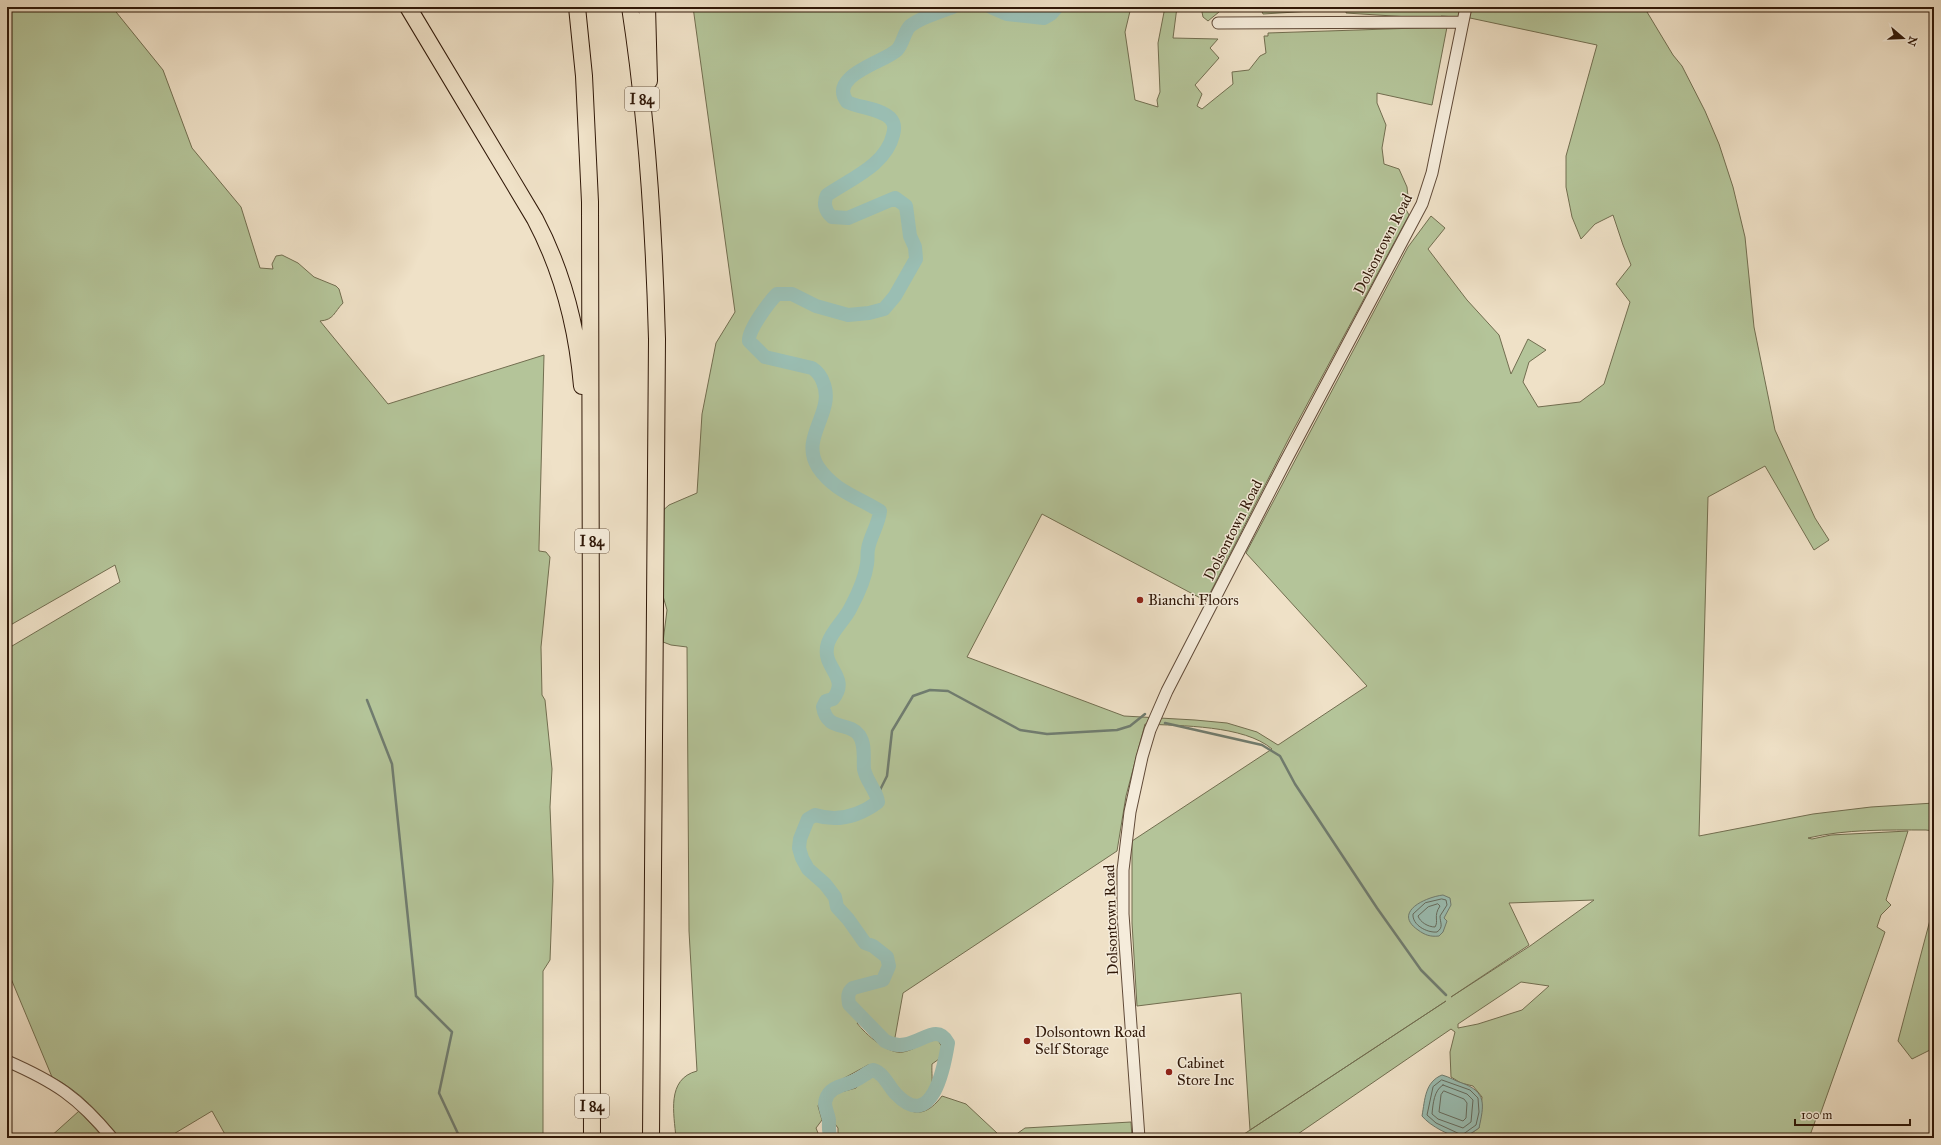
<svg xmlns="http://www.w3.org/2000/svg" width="1941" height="1145" viewBox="0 0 1941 1145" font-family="'IM FELL Great Primer',serif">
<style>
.green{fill:#b4c499;stroke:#726e50;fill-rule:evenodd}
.water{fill:#9abeb3;stroke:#707c6f}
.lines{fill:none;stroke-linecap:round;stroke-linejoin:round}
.shore{stroke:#656b5e;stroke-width:1}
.stream{stroke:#707c6f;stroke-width:2.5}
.river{stroke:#9abeb3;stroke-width:14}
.minor-casing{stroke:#604a38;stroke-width:13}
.highway-casing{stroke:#301808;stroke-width:18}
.minor{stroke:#f5ecdb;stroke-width:11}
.highway{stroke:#efe1c7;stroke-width:16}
.poi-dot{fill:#8f2418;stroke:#f5ecdb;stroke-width:1.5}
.labels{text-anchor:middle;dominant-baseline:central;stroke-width:3;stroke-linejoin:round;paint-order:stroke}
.shield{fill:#f5ecdb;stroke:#6b5847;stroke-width:1}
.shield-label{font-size:14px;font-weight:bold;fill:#301808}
.street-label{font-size:15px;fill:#301808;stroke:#f5ecdb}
.poi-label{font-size:15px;fill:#301808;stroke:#f5ecdb;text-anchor:start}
</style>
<rect width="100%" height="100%" fill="#efe1c7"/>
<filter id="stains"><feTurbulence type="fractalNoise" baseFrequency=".005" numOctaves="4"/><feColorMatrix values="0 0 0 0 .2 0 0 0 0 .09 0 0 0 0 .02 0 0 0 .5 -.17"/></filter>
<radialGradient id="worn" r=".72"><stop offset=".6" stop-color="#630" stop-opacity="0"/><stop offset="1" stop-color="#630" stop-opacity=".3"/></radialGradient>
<path class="green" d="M7 7H112L163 70 192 148 241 207 260 268 273 269 272 264 276 256 282 255 298 263 314 277 336 286 339 289 343 303C334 312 334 320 320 321L388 404 544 355 539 547V551L546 552 550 557 541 647 542 695 545 700 552 769 550 807 553 881 550 960 543 971V1138H227L212 1111 167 1138H120C100 1114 80 1091 52 1077L7 969V649L120 582 115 565 7 627Z
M693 7H1131L1125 32 1135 100 1158 107 1157 100 1160 92 1158 43 1165 7H1177L1173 38 1218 39 1210 48 1219 58 1195 85 1202 94 1197 106 1202 109 1233 84 1232 72 1249 70 1260 56 1266 53 1264 36H1268V33L1447 27 1432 105 1377 93V103L1386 125 1382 148 1384 164 1399 169 1407 187 1409 206 1403 204 1409 215 1289 438 1206 601 1042 514 967 657 1124 716 1195 720 1227 723 1257 732 1278 745 1367 686 1246 553 1408 247 1431 216 1445 228 1428 249 1467 300 1499 335 1511 374 1528 339 1546 350 1529 362 1523 382 1538 407 1580 402 1604 384 1630 302 1616 284 1631 265 1623 245 1613 215 1595 224 1581 239 1572 217 1566 187V156L1597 45 1470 18 1441 16 1440 19 1346 13 1347 7H1644L1673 55 1682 66 1705 111 1719 144 1733 187 1745 237 1754 327 1775 430 1815 518 1829 540 1814 550 1765 466 1708 497 1699 836 1813 814 1871 807 1934 803V831L1926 830C1887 830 1846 829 1808 838L1812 839 1831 835 1908 831 1886 900 1891 905 1881 915 1877 927 1885 932 1820 1115 1817 1116 1809 1138H1464L1479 1128 1482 1097 1473 1086 1461 1083 1451 1077 1450 1052 1455 1032 1451 1029 1292 1138H1238L1446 1001 1250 1130 1241 993 1137 1006 1132 923V841L1272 749C1244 725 1181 726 1145 724L1126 796 1117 851 903 993 894 1043 867 1017 857 1023C865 1034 889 1055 903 1052 915 1050 925 1040 938 1040L942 1047 939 1059 932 1064C931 1081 937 1095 917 1102L905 1098 889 1075 881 1067 868 1065 826 1088 818 1106 822 1120 816 1128 820 1138H676C674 1114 666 1079 697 1071L689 931 687 647 671 645 663 642 667 610 648 544 659 514 669 505 697 493 702 414 716 343 735 312ZM1594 900 1530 946 1451 997 1529 945 1509 903ZM1521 982 1549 986 1522 1010 1478 1024 1458 1028V1024Z
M1201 7H1216L1219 12 1208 21 1203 17Z
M1260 7H1343L1344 9 1263 14Z
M1934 905V1048L1912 1059 1898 1041Z
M868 1076H876C895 1100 915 1132 942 1096L966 1104 997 1133 998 1138H838V1128L832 1120 829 1100 837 1093 856 1088Z
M79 1111 104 1138H49Z
M1131 1122 1132 1138H1011L1025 1128Z"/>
<path class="water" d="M1443 895 1450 898 1451 905 1444 918 1447 921 1443 932 1439 936C1430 937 1425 935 1418 930 1392 912 1426 897 1443 895Z
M1442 1075C1450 1077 1455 1081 1462 1083 1487 1092 1484 1105 1479 1128L1464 1138C1451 1137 1430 1126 1422 1116 1425 1099 1425 1082 1442 1075Z"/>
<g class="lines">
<path class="shore" d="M1442 899 1446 900 1447 905 1440 916C1440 923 1444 927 1437 932 1427 933 1412 925 1413 914L1425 903Z
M1438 904 1440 906C1433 916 1439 921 1435 927 1428 927 1420 922 1418 916L1428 907Z
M1442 1080 1470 1090 1478 1098 1479 1112 1476 1125 1462 1135 1436 1123 1427 1115 1433 1087Z
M1443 1085 1467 1094 1473 1100 1471 1122 1463 1128 1438 1119 1432 1114C1433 1104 1434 1090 1443 1085Z
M1444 1091 1464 1099 1467 1103 1466 1118 1463 1121 1439 1112 1441 1095Z"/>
<path class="stream" d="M7 546 11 551
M367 700 392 764 416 996 452 1032 439 1093 460 1138
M1165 723 1262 745 1280 756 1295 784 1377 908 1421 970 1446 995
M877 796 887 776 892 731 913 696 930 690 948 691 1020 730 1047 734 1117 730 1130 726 1145 714"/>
<path class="river" d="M991 7 1007 14 1044 18 1051 14 1057 7
M831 1138C828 1131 829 1127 829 1120 828 1113 823 1105 826 1099 830 1086 844 1086 854 1081 861 1078 866 1073 873 1070 885 1074 888 1086 896 1094 932 1132 944 1068 948 1043 934 1017 914 1057 885 1041L849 1004C848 997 847 993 853 988L883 980 889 966 887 957 873 946 865 943 848 919 837 907 835 897 825 884 808 869 802 858 799 848 800 839 808 819 815 815C837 822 859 816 878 802 877 791 866 781 864 769 863 758 866 745 859 735 849 721 827 732 823 707L826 701 833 699C851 676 820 668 828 643 833 629 845 620 851 607 858 594 865 579 867 564 868 559 867 554 868 549 870 536 879 524 880 511 858 497 834 491 818 467 799 437 836 412 823 382 821 376 818 372 812 368L765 357 749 341C748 330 769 302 777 294H792L816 306 848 315 869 313 884 309 895 296 916 259 915 247 910 236 906 206 895 198 848 218 832 217C825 211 823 203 827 195 850 179 886 165 893 135 895 128 895 123 890 118 879 108 860 108 847 102 828 75 885 62 897 50 903 44 904 32 910 26 921 17 940 12 953 7"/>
<defs>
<path id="minor" d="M1218 23 1462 22
M7 1061C55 1082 78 1097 112 1138
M1139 1138 1123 914V870L1130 812 1142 757 1150 730 1167 691 1284 464 1422 204 1432 173 1466 7"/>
<path id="highway" d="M408 7 535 219C563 272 577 327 582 386
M577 7 584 76 590 202 592 1138
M630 7C647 117 654 228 657 339L651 1138
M647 7 649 81"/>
</defs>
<use href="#minor" class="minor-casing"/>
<use href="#highway" class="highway-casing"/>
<use href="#minor" class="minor"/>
<use href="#highway" class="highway"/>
</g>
<g class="poi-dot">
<circle cx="1140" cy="600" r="4"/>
<circle cx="1027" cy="1041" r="4"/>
<circle cx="1169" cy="1072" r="4"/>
</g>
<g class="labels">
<g class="shield">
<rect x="625" y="87" width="34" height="24" rx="3"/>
<rect x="575" y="529" width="34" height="24" rx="3"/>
<rect x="575" y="1094" width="34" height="24" rx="3"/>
</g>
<g class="shield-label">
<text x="642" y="99">I 84</text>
<text x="592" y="541">I 84</text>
<text x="592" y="1106">I 84</text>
</g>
<g class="street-label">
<text transform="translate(1383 244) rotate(-63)">Dolsontown Road</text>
<text transform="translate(1233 530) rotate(-63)">Dolsontown Road</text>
<text transform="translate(1111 920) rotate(-92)">Dolsontown Road</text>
</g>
<g class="poi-label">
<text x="1148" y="600">Bianchi Floors</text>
<text x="1035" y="1032">Dolsontown Road<tspan x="1035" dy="17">Self Storage</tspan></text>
<text x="1177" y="1063">Cabinet<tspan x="1177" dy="17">Store Inc</tspan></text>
</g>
</g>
<rect width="1941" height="1145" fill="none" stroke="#efe1c7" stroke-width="24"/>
<rect x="8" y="8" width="1925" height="1129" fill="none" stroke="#301808" stroke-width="2"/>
<rect x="12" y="12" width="1917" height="1121" fill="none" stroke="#301808"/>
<g transform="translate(1903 38) rotate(109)" stroke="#f5ecdb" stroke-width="3" paint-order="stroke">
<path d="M0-3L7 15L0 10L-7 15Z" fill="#301808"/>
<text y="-6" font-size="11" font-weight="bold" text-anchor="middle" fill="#301808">N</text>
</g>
<path d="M1795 1119v6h115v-6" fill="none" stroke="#301808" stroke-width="2"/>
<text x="1801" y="1119" font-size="12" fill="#301808" stroke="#f5ecdb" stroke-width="3" paint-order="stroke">100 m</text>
<rect width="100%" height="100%" filter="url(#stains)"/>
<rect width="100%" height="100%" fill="url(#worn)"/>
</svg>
